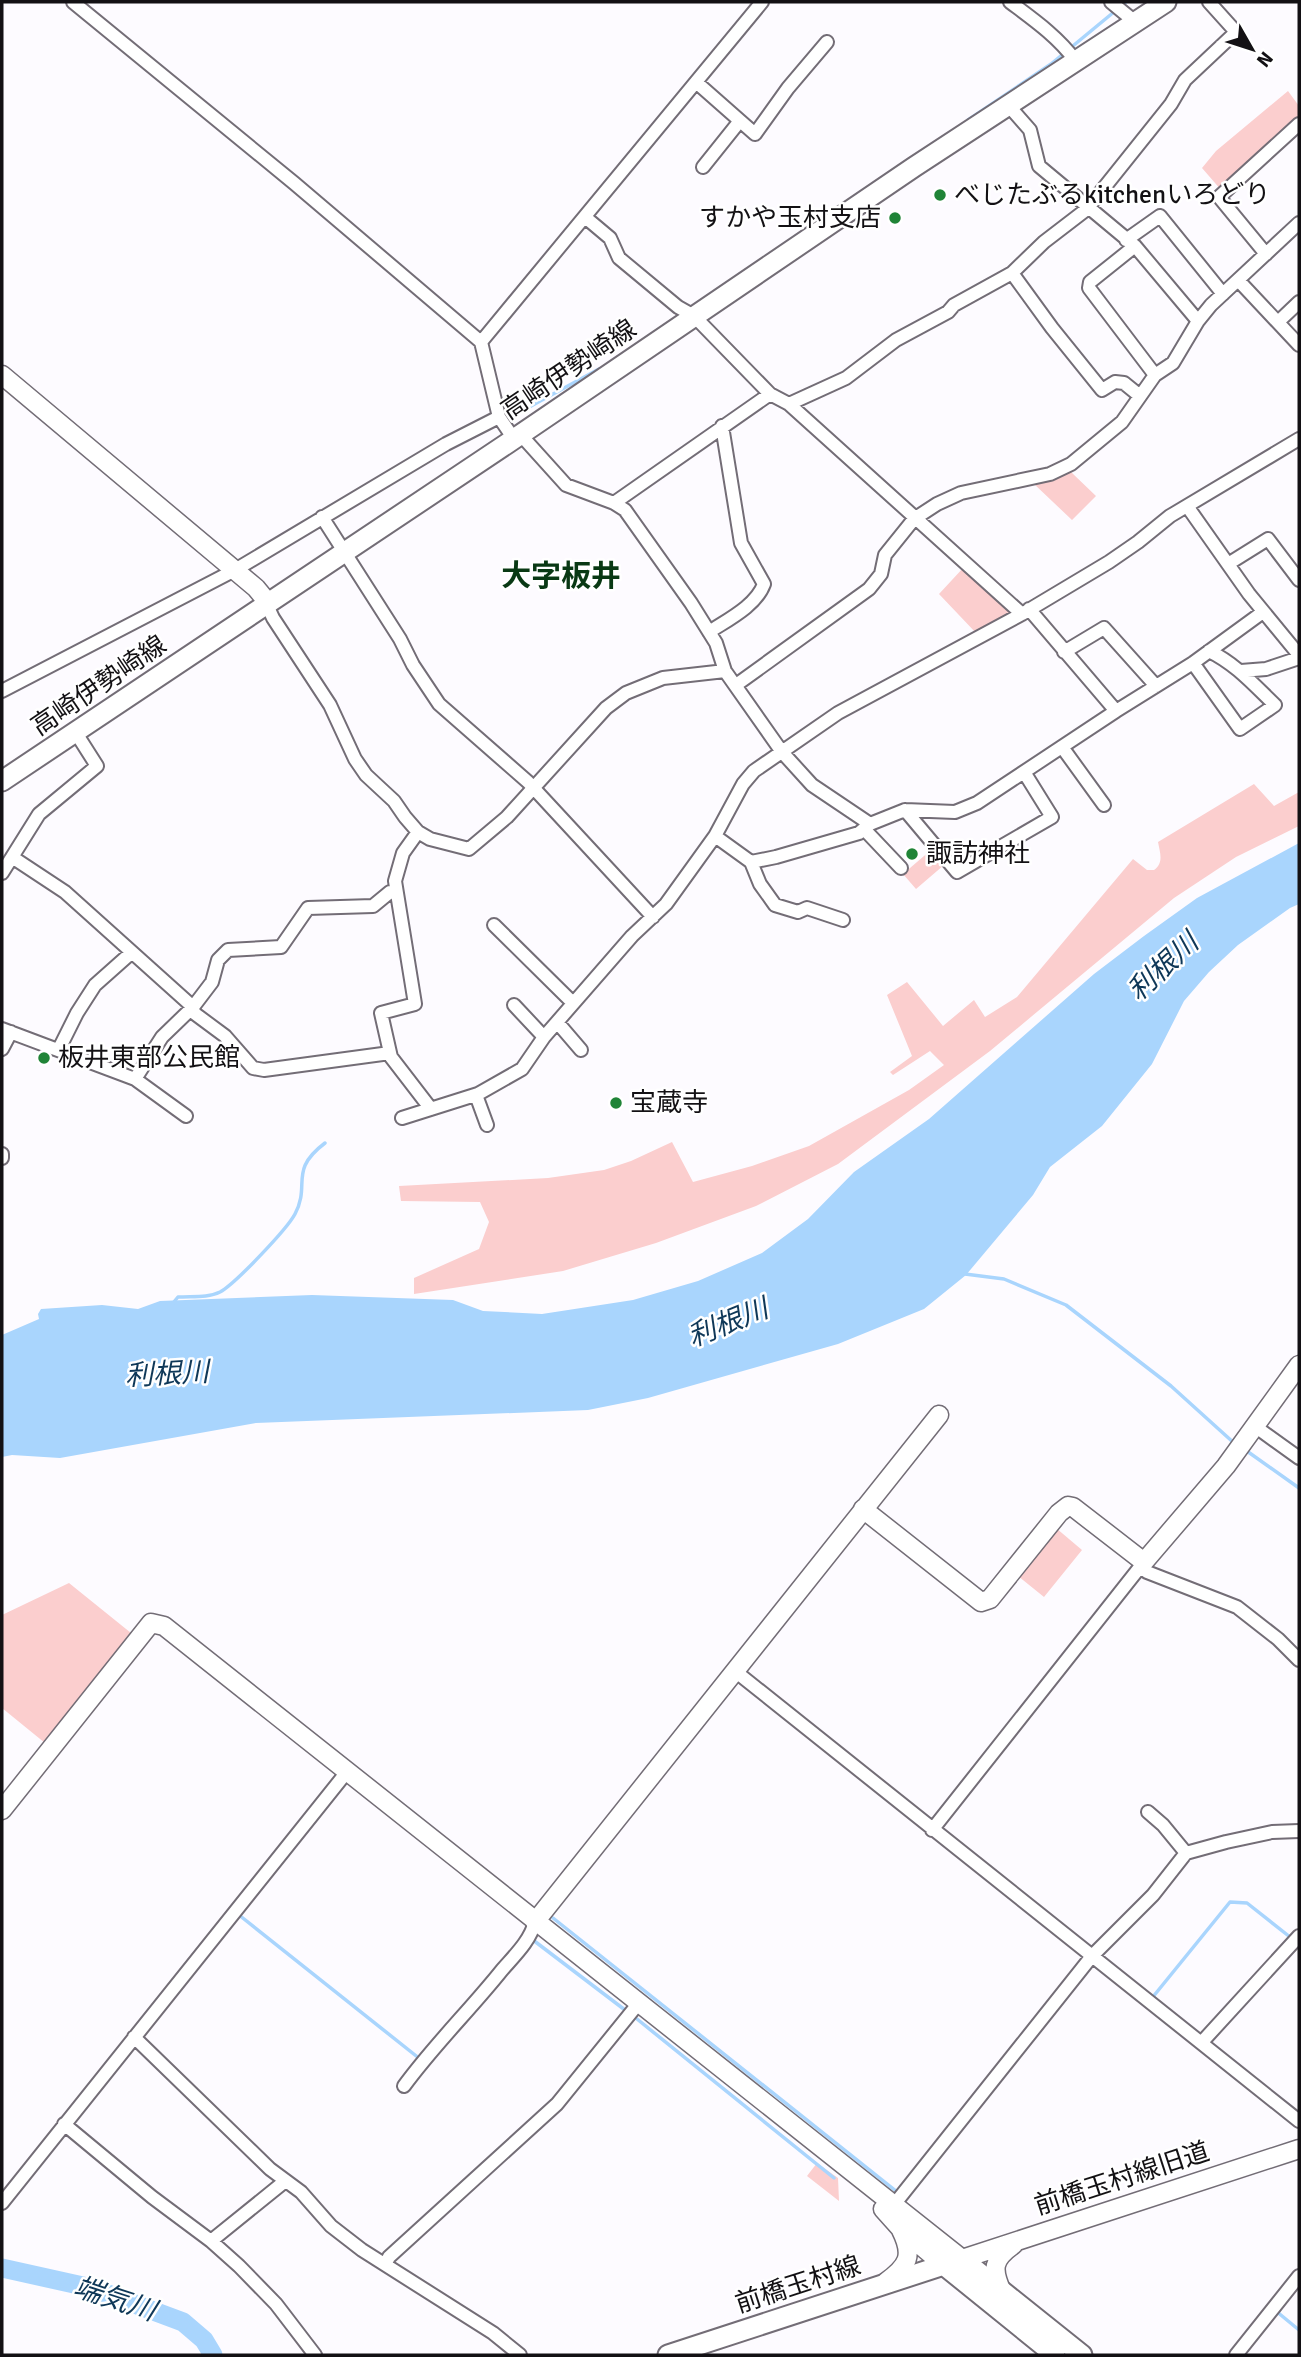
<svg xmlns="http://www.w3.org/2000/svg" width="1301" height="2357" viewBox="0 0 1301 2357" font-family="Signika,'Noto Sans JP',sans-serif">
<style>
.green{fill:#fbcece}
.water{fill:#a9d5fd}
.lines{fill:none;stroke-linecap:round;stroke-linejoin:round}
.stream{stroke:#a9d5fd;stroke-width:3.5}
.river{stroke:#a9d5fd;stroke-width:19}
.street-casing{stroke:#736d76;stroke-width:16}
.secondary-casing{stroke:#736d76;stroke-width:21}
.primary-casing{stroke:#736d76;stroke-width:23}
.street{stroke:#fff;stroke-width:12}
.secondary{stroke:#fff;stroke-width:18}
.primary{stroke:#fff;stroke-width:19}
.poi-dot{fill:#208437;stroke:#fff;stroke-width:2.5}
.labels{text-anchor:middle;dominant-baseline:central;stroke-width:5;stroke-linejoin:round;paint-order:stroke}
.poi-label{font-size:26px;fill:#131114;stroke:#fff;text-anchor:start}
.street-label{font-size:26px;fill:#131114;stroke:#fff}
.water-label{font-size:28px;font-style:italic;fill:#0f3858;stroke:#fff}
.quarter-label{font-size:30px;font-weight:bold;fill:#093914;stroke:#fff}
</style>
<rect width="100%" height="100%" fill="#fdfbff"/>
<path class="green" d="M1288 91 1299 106V120L1222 191 1202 168 1216 151Z
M1071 472 1096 496 1072 520 1033 483Z
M964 567 1011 609 1010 613 977 634 939 594Z
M1254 784 1274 806 1299 792V826L1236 857 1174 898 990 1051 838 1164 756 1206 656 1243 563 1271 414 1294V1278L479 1249 489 1222 480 1202 401 1201 399 1186 548 1178 604 1170 631 1161 672 1142 693 1182 752 1166 809 1146 909 1090 944 1065 930 1051 893 1075 890 1072 912 1056 887 995 907 982 943 1026 974 1000 985 1017 1017 997 1133 859 1147 870H1154C1164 863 1160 853 1158 842Z
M931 850 944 865 916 889 903 874Z
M1056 1528 1082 1550 1044 1597 1018 1576Z
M69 1583 131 1633 45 1743 2 1708V1615Z
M817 2163 838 2178 839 2201 807 2176Z"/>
<path class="water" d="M1299 843V904L1290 908 1238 945 1209 972 1184 1001 1152 1064 1102 1126 1050 1167 1033 1195 966 1275 924 1309 838 1344 648 1398 588 1410 256 1423 60 1458 12 1455 2 1457V1335L39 1319 38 1314 41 1309 102 1305 138 1309 160 1301 312 1295 453 1300 483 1311 542 1314 633 1300 698 1281 762 1253 808 1219 854 1172 929 1119 1094 974 1144 936 1197 898Z"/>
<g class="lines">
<path class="stream" d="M968 120 1051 64 1126 2
M509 418 599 369
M965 1274 1004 1279 1066 1305 1171 1386 1234 1443
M173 1303 178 1297C192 1296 208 1298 220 1292 235 1284 287 1229 295 1214 311 1184 288 1171 325 1143
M1244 1449 1299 1488
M237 1918 239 1915 420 2059
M553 1918 896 2191
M533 1940 625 2010
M1150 1996 1152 1998 1230 1902 1247 1903 1290 1937
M637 2019 834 2178
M1276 2311 1299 2330"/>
<path class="river" d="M2 2268 92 2288 183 2322 204 2340 213 2355"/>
<defs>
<path id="street" d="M73 2 294 183 481 342 499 417 514 439
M1010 2C1034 20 1057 36 1075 60
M1111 2 1134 21
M696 82 755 134 788 88 827 42
M1008 105 1030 130 1039 166 1135 246 1198 321
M703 167 739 122
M585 217 610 238 619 258 678 307 694 316 770 394 789 404 1022 614
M1126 240 1160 216 1223 294
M1135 246 1090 282 1089 288 1155 375
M1266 254 1219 197 1299 124
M1012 273 1052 328 1102 390 1115 382 1124 383 1140 396
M1238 280 1299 345
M1278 322 1299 302
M481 342 762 2
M789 404 846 378 896 340 948 312 954 305 1012 273 1044 242 1087 209 1171 104 1185 80 1236 32 1209 2
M520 434 566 485 614 503 625 510 691 603 716 643 725 671 782 752 812 785 870 824 905 810 955 812 977 803 1116 711 1029 609
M614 503 770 394
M1187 506 1249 594 1299 655
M322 517 400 639 413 665 439 704 528 782 653 917
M1228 564 1268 539 1299 580
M267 605 273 618 330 705 355 759 366 775 394 801 405 817 418 832 430 839 469 849 507 817 606 708 626 693 663 678 725 671
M709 632C727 620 756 606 764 584L741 543 722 426
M1064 652 1104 628 1156 686
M1193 663 1240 729 1275 705C1254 685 1236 664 1209 651
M1241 671 1266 669 1299 658
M736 685 869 589 881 574 885 555 914 519 937 504 961 493 1050 474 1071 464 1122 422 1155 375 1173 363 1198 321 1211 305 1299 223
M2 691 235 570 446 444 499 417
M1116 711 1193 663 1263 612
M1062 747 1104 805
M905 810 957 872 1052 817 1024 772
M864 829 901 868
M418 832 403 853 395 881 415 1004 381 1013 391 1057 431 1109
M715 836 751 862 760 884 775 905 798 912 807 908 843 920
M12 857 65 892 193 1007 194 1013 225 1036 253 1068 264 1070 390 1053
M751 862 776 857 859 833 870 824
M2 873 39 814 97 766 76 733
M494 925 573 1003
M514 1005 544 1037
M557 1022 581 1050
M2 1029 135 1079 186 1116
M2 1049 11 1032
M59 1049 77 1013 95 985 131 953
M135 1079 162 1037 193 1007 212 982 218 960 228 950 281 947 308 908 373 906 390 892 396 893
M476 1095 487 1125
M402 1118 478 1094 522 1069 544 1037 632 936 666 904 715 836 743 784 754 771 838 713 1022 614 1109 562 1138 542 1170 516 1299 439
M2 1154V1158
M1256 1427 1299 1458
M1141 1567 1147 1572 1237 1607 1278 1639 1299 1660
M735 1671 1299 2121
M1148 1812 1163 1825 1186 1853
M932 1830 1144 1562
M134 2037 270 2169 301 2192 331 2226 362 2250 493 2333 520 2355
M1202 2042 1299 1936
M404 2086C434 2045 470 2010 502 1970 515 1955 530 1941 535 1922
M64 2124 152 2197 211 2241 239 2266 276 2304 315 2355
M2 2203 346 1773
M887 2208 893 2206 1092 1956 1153 1895 1186 1853 1226 1842 1272 1832 1299 1831
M211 2241 284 2182
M386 2263 389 2257 557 2104 638 2004
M1236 2355 1299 2276"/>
<path id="secondary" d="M2 375 256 588 265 599 267 605
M863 1509 981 1602 990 1599 1059 1513 1068 1506 1073 1507 1144 1562 1226 1466 1299 1365
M2 1810 151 1623 164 1626 962 2259 1299 2149
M535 1922 939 1415
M883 2209 900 2228 945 2266
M886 2282C908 2266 914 2256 901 2230
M1002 2292C992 2269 992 2260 1013 2245"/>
<path id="primary" d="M2 781 508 443 914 167 1166 2
M945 2266 1055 2355
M668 2355 962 2259 1082 2355"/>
</defs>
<use href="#street" class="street-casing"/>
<use href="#secondary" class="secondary-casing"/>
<use href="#primary" class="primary-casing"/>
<use href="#street" class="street"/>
<use href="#secondary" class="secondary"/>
<use href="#primary" class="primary"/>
</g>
<g class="poi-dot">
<circle cx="940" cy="195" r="7"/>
<circle cx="895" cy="218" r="7"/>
<circle cx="912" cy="854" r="7"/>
<circle cx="44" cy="1058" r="7"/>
<circle cx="616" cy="1103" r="7"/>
</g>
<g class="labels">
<g class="poi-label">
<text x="954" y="195">べじたぶるkitchenいろどり</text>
<text x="881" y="218" text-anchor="end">すかや玉村支店</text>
<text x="926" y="854">諏訪神社</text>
<text x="58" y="1058">板井東部公民館</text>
<text x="630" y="1103">宝蔵寺</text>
</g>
<g class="street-label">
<text transform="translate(569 370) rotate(-34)">高崎伊勢崎線</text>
<text transform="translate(99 686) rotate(-34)">高崎伊勢崎線</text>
<text transform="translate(1122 2179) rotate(-18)">前橋玉村線旧道</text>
<text transform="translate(798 2285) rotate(-18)">前橋玉村線</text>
</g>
<g class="water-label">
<text transform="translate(1163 967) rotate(-43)">利根川</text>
<text transform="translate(728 1323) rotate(-22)">利根川</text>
<text transform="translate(167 1374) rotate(-3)">利根川</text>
<text transform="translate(115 2299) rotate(18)">端気川</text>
</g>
<g class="quarter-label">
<text x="561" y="576">大字板井</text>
</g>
</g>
<rect width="1301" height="2357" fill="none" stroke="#131114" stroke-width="7"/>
<g transform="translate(1252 49) rotate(129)" stroke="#ffffff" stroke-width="5" paint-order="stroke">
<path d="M0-5L12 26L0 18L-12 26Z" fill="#131114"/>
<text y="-10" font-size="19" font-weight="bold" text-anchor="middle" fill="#131114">N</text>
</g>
</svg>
